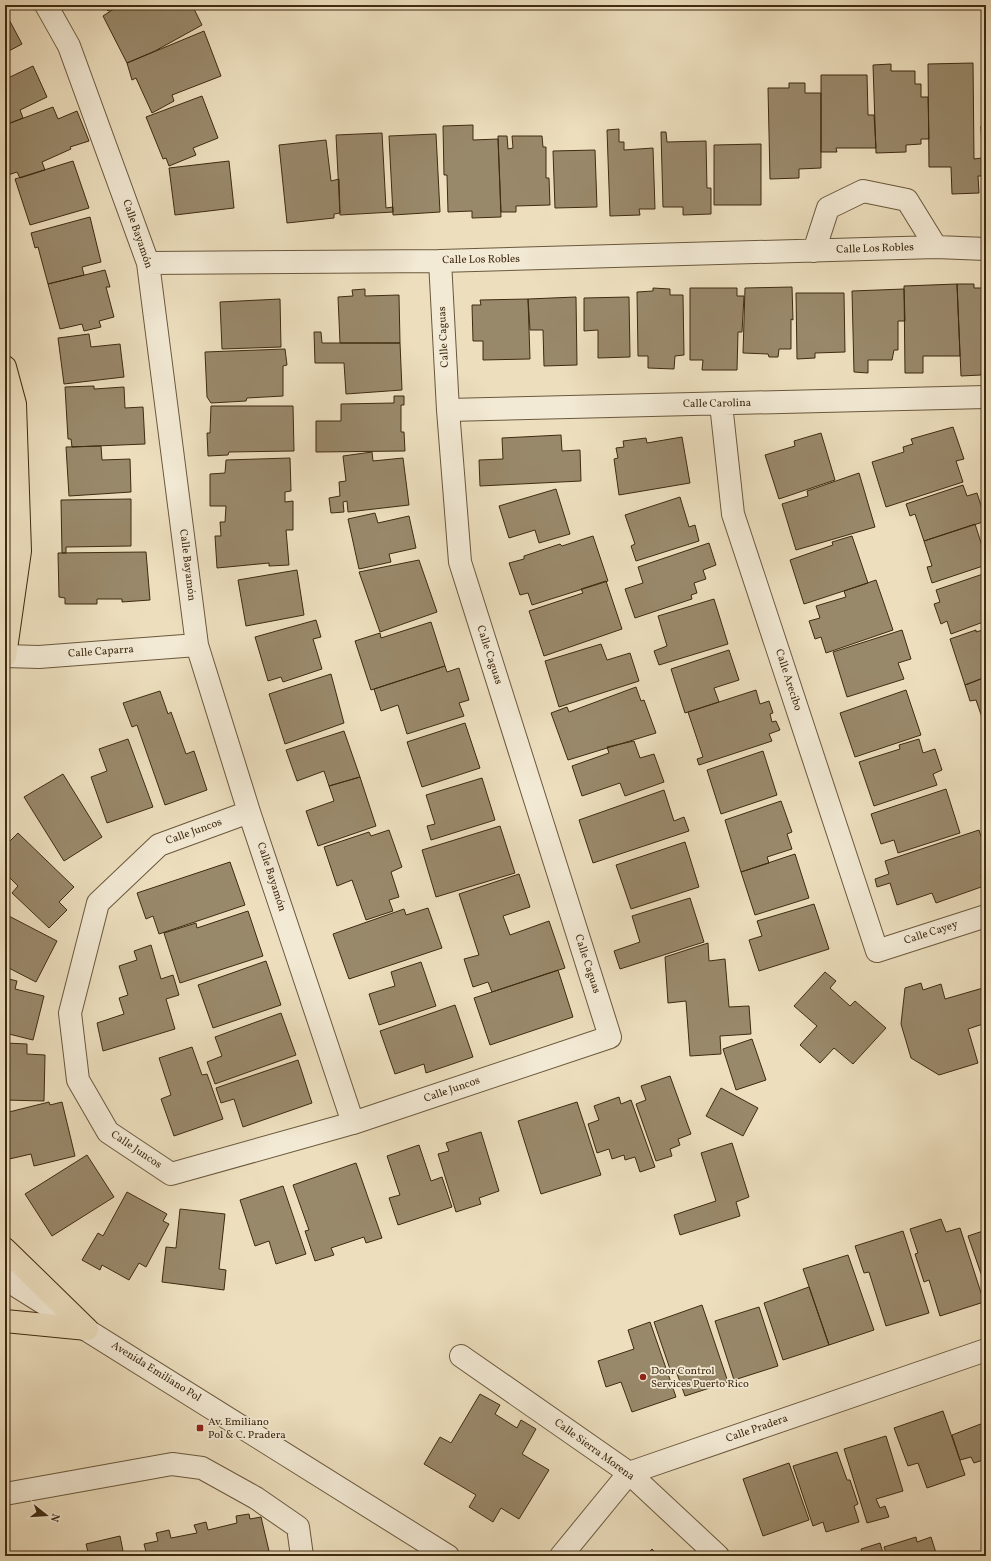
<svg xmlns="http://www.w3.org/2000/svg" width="991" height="1561" viewBox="0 0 991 1561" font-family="Vollkorn,serif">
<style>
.building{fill:#99896b;stroke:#3f2b11}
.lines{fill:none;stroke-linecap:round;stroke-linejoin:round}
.minor-casing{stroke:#6a583c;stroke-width:24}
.major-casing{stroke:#3f2b11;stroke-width:24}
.minor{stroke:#f3ead5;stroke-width:22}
.major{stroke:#eddfbe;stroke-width:22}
.poi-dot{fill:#8f2418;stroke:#f3ead5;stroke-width:1.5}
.labels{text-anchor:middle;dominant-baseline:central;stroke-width:3.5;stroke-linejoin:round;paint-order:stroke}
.street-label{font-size:11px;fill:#3f2b11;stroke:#f3ead5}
.poi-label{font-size:11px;fill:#3f2b11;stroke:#f3ead5;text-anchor:start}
</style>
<rect width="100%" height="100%" fill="#eddfbe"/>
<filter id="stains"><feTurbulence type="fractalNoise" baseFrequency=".005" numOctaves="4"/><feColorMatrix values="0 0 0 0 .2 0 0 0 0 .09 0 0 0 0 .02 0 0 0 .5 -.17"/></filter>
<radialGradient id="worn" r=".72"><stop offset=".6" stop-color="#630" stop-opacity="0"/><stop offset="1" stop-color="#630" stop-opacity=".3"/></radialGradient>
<path class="building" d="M100 5H120L108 11 105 8 103 10Z
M120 5H192L202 25 155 51 127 63 103 16Z
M5 12 22 44 5 53Z
M204 31 221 76 172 95 174 101 152 113 136 78 132 80 127 63Z
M973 63 974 159 982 158 984 176H978L979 193 952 194 951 167H929L928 64Z
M891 64V71H915V84H921V97H928L929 139H921V144L906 145V152L876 153 873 65Z
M33 66 47 97 20 110 23 118 5 125V72L8 78Z
M821 75H867L868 115H874L876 148H836L837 152H821Z
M789 83H805V93H821V168L799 169V178L770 179 768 88H789Z
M202 96 218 138 193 148 196 155 169 166 166 158 163 159 146 117Z
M53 107 58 119 77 111 89 141 70 147 71 149 42 162 45 170 20 178 17 172 8 175 5 167V125Z
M473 125V140L498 139 501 217 472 218V211L448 212 447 175H444L443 126Z
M981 126H986V203H984Z
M619 129V142H624V150L653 148 655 209H639L640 215 610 216 607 130Z
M661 132H666L667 142 706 141 707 188H711V214L683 215V207H663Z
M382 133 386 208 393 207V212L340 215 336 135Z
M436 134 440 212 393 215 389 136Z
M498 136H507L508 149 513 148 512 136H542L543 147H546V178H549L550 205 516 206V212H501Z
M326 140 331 181 339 179 340 213 334 214V218L287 223 279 145Z
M761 144V205H714V145Z
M595 150 597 207 555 208 553 151Z
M73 161 89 208 30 225 15 179Z
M229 161 234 208 175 215 169 168Z
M90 217 101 262 82 267 84 275 48 284 38 247 35 248 31 233Z
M105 270 110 287H106L114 317 99 321 101 327 84 331 82 324 60 329 48 284Z
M957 284H974V288H986V368H982L981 375 961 376Z
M957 284 960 356H923V373H905L904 286Z
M792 287 793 320 791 319V349H779L778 357H769L768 354 743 353 745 288Z
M653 288 670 289V295H683L684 355 675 356 674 369 648 368V356H638L637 292 653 291Z
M690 288H737V296H744L742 332H738L737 370H702L703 360H690Z
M365 289V296L399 295 400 343H340L338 297 353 296 352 290Z
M904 289 905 321H898V350H894L892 360H868V373L854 372 852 291Z
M796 293H844L845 352 815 353V358L797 359Z
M576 297 577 365 544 366 543 330H530L528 299Z
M629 297 630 357 598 358V330L584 331V298Z
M280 299 281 347 222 349 220 302Z
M528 299 530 359 483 360V341H473L472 305H481L480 300Z
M314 332H321L322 343H400L402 390 346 394 344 363H315Z
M89 334 91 347 120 344 124 377 64 384 58 338Z
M285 349 287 365 283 366V396L247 398 246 401 211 403 207 397 205 352Z
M94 386V389L124 387 125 408 143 407 145 444 72 447 71 439H68L65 387Z
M394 396H404V405H401V432H404L405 451 316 452V421H341V404L394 403Z
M211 406H293L294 451 229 452 228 455 208 456 207 433H210Z
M953 427 964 459 956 461 963 482 886 507 872 462 904 452 903 447 913 444 911 439Z
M821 433 835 480 779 499 765 455 795 446 794 441Z
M561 435 562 451 580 450 581 481 480 486 479 460 503 459 502 438Z
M682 437 690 483 619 495 614 459 618 458 616 448 624 447 623 441 646 438 647 443Z
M101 446 102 460 130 459 131 492 69 496 66 447Z
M372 452 373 461 403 458 409 505 348 512 347 501 343 502 344 512 331 513 329 498 340 496 339 482 346 481 343 456Z
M290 458 291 491 285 492V502L293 501V530H286L289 565 269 566V563L217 568 215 536H221L220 522H225L226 506H210V474L225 473 226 460Z
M859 473 875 527 796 550 782 504 808 496 807 491Z
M963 485 967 496 977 493 986 521 924 541 915 514 910 516 906 504Z
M556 489 570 534 539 543 535 530 509 538 499 506Z
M680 497 689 527 695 525 699 541 636 561 631 546 635 544 625 515Z
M131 499V546L66 547V553H62L61 500Z
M375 513 378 523 409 516 416 548 389 554 391 562 359 569 348 519Z
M975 524 986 558V565L932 583 927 567 932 566 924 541Z
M593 536 608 581 532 605 528 593 520 595 509 563 524 559V556L560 544 562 546Z
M852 536 868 583 804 604 790 560 833 545 832 542Z
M709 543 716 565 703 570 706 579 694 583 697 593 691 595 692 599 635 618 625 589 643 583 638 567Z
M146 552 150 600 122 602V599H97V604H65V598L59 597 58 553Z
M419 560 437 612 380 632 359 572Z
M297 570 304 615 246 626 238 580Z
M986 573V621L951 634 947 621 941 624 934 604 940 602 936 590Z
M876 580 893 630 826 653 821 637 815 639 809 621 820 618 816 606 846 597 844 591Z
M606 581 622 629 544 656 529 611 583 593 581 589Z
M714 599 728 644 659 665 654 651 667 646 658 616Z
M316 620 321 637 313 639 322 669 283 682 281 677 268 681 255 637Z
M431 622 445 666 371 690 355 641 380 633 381 638Z
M986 629V677L965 685 950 639 976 630V632Z
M902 630 911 659 898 663 904 679 847 697 833 652Z
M601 644 607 660 630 653 639 681 559 707 545 661Z
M729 650 739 680 714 688 719 702 685 713 671 669Z
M445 666 447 672 459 668 469 700 459 703 464 716 407 734 398 705 381 711 374 689Z
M331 674 344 723 285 744 269 694Z
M986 677V729L976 700 970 701 965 685Z
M636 687 641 701 644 700 656 733 568 760 551 713 567 707 569 712Z
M756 690 760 704 769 701 773 713 770 714 772 722 776 721 780 730 769 734 772 741 699 765 697 759 703 757 688 712Z
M906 690 921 735 855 757 840 713Z
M160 691 168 714 171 712 186 754 194 751 207 790 165 805 137 725 132 727 123 703Z
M465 723 480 768 422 787 407 742Z
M344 731 360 777 329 786 324 771 297 781 286 750Z
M128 739 153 807 107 823 91 777 107 771 99 749Z
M919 739 923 753 935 749 942 770 933 774 937 785 874 806 859 762 900 749 899 745Z
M634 741 640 758 654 754 664 782 625 796 620 783 582 796 572 766 609 753 607 747Z
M763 751 777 795 721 814 707 770Z
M63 774 102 837 64 861 24 797Z
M360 777 376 826 318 846 306 811 334 801 329 786Z
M482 778 495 820 431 840 427 826 435 824 426 795Z
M946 789 960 833 898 853 894 840 881 844 871 814Z
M664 790 674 821 684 817 689 831 593 863 579 820Z
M781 801 792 832 787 834 792 849 767 857 769 863 741 872 725 820Z
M500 826 515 873 436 897 422 850Z
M389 830 402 867 391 872 399 897 389 900 393 911 366 920 352 880 337 886 324 847 369 832 371 836Z
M979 830 986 852V874L981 876 984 886 936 903 932 893 897 905 890 883 877 887 875 879 889 874 885 861Z
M18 833 74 887 59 902 67 910 49 928 12 893 18 886 5 873V846Z
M685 842 699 887 631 909 616 865Z
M795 854 809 898 755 915 741 872Z
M230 862 245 905 159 934 153 916 146 919 137 893Z
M519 874 530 907 503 916 510 935 549 921 565 968 492 992 488 982 473 987 464 959 479 955 459 894Z
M690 898 704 942 620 969 614 951 640 942 632 916Z
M814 904 829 949 759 971 749 940 762 936 757 921Z
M428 908 442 948 349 979 333 934 404 909 406 915Z
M248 911 263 956 180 983 164 933 196 923 197 928Z
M5 914 57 941 36 982 5 966Z
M708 943 709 961 725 959 729 1007 749 1006 751 1034 720 1036 721 1054 690 1056 686 1001 668 1003 665 957Z
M151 945 161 979 173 975 179 995 166 999 175 1029 103 1051 97 1023 124 1014 119 998 128 995 119 966 137 960 134 951Z
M266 961 281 1005 213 1028 198 985Z
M421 962 436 1006 379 1025 369 994 395 986 391 972Z
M558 970 573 1017 490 1045 474 998Z
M825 972 836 981 830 988 850 1006 855 1001 886 1028 853 1064 834 1048 820 1063 800 1045 817 1026 794 1006Z
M5 978 17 981 15 989 44 996 33 1040 5 1033Z
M921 983 923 990 941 984 945 999 983 988 986 997V1023L968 1029 978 1063 939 1075 911 1058 901 1024 905 988Z
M455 1005 473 1057 426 1073 424 1064 395 1074 380 1031Z
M281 1013 296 1055 215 1084 207 1062 222 1056 215 1037Z
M752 1039 766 1080 736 1090 723 1049Z
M5 1043 27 1044V1054L45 1055 44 1101 5 1100Z
M192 1047 202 1075 207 1074 223 1119 174 1136 161 1099 171 1095 159 1058Z
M298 1060 312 1103 243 1127 234 1099 221 1103 216 1088Z
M670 1076 691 1134 678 1139 680 1145 670 1149 672 1156 656 1161 636 1104 646 1100 641 1086Z
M721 1088 758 1108 743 1136 706 1116Z
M619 1097 621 1104 631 1100 655 1167 640 1172 635 1157 625 1160 624 1155 612 1159 609 1149 597 1153 588 1124 599 1120 594 1106Z
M49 1102 50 1105 62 1102 75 1156 34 1166 31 1154 5 1160V1113Z
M577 1102 601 1175 541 1194 518 1121Z
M481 1132 499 1191 479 1198 481 1204 456 1212 438 1154 449 1151 446 1143Z
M732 1143 749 1197 736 1202 740 1216 680 1235 674 1215 716 1201 701 1153Z
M419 1145 431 1181 442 1177 452 1207 398 1225 389 1198 400 1195 387 1156Z
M87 1155 114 1197 52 1236 25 1194Z
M356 1163 382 1238 366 1243 364 1237 331 1248 334 1255 315 1261 305 1231 309 1230 293 1185Z
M283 1186 306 1254 276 1264 269 1241 255 1246 240 1200Z
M127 1192 167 1214 163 1221 169 1224 146 1267 139 1263 129 1280 102 1265 100 1270 82 1260 98 1233 103 1236Z
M180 1209 225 1214 219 1269 226 1270 224 1290 162 1282 166 1247 176 1248Z
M941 1219 946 1232 960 1228 984 1302 940 1316 929 1280 924 1282 915 1254 918 1253 910 1229Z
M986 1230V1288L968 1236Z
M903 1231 929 1313 886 1326 869 1272 864 1273 855 1246Z
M848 1255 874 1330 829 1345 803 1269Z
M809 1287 829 1345 783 1360 764 1303Z
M702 1305 728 1382 685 1396 675 1368 670 1369 654 1322Z
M759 1307 778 1366 734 1380 715 1321Z
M650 1322 676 1397 632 1412 621 1382 606 1387 598 1361 634 1349 628 1330Z
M480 1394 500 1405 495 1414 517 1428 521 1420 536 1429 522 1454 549 1470 519 1519 501 1508 493 1522 469 1507 476 1495 424 1464 440 1437 451 1443Z
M943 1411 965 1475 927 1488 918 1463 908 1466 894 1428Z
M986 1422V1459L974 1463 971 1457 960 1460 952 1435Z
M886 1436 903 1491 876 1499 880 1508 885 1506 889 1517 867 1523 844 1449Z
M837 1452 847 1480H850L858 1504 854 1506 859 1522 826 1532 823 1522 813 1526 793 1466Z
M789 1463 809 1520 763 1536 743 1479Z
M249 1514 250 1519 261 1517 269 1551 248 1556H147L144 1544 158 1541 156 1533 169 1530 171 1538 197 1533 194 1525 206 1522 208 1530 237 1523 236 1516Z
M120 1536 124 1556H89L86 1544Z
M916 1537 917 1542 931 1537 937 1556H887L884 1547Z
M880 1543 884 1556H863L861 1549Z
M652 1549 659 1556H646Z"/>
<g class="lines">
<defs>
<path id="minor" d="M46 5 69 46 148 263 197 645 249 812 353 1123
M814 251 828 208 863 191 907 200 936 247
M148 263 440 261 936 247 986 249
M721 404 733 514 877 951 986 916
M448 410 986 397
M5 656 39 657 197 645
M249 812 159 845 98 903 70 1013 78 1080 108 1132 171 1174 353 1123 610 1037 460 562 448 410 440 261
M5 1279 448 1556
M461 1356 629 1473 718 1556
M5 1494 172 1464 202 1468 256 1498 298 1527 302 1556
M561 1556 629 1473 986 1350"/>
<path id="major" d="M5 367 15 404 20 551 5 656
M5 1249 87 1329
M5 1321 87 1329"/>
</defs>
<use href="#minor" class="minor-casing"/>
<use href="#major" class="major-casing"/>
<use href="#minor" class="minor"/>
<use href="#major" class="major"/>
</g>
<g class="poi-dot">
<circle cx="643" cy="1377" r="4"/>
<rect x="196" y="1424" width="8" height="8" rx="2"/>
</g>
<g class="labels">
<g class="street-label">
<text transform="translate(137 234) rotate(71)">Calle Bayamón</text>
<text transform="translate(875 249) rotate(-2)">Calle Los Robles</text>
<text transform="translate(481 260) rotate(-1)">Calle Los Robles</text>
<text transform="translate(444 337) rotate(-93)">Calle Caguas</text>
<text transform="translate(717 404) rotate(-1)">Calle Carolina</text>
<text transform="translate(187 565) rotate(83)">Calle Bayamón</text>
<text transform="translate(101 652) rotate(-4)">Calle Caparra</text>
<text transform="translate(489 655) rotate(72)">Calle Caguas</text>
<text transform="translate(788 680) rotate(72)">Calle Arecibo</text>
<text transform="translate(194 832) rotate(-20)">Calle Juncos</text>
<text transform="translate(271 877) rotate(72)">Calle Bayamón</text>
<text transform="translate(931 933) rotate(-18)">Calle Cayey</text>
<text transform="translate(587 964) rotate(72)">Calle Caguas</text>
<text transform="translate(452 1090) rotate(-19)">Calle Juncos</text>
<text transform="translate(136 1150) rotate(34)">Calle Juncos</text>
<text transform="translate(156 1372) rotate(32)">Avenida Emiliano Pol</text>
<text transform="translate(757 1429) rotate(-19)">Calle Pradera</text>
<text transform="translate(594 1450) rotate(36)">Calle Sierra Morena</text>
</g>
<g class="poi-label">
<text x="651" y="1371">Door Control<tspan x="651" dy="13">Services Puerto Rico</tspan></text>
<text x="208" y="1422">Av. Emiliano<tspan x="208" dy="13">Pol &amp; C. Pradera</tspan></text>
</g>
</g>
<rect width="991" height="1561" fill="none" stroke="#eddfbe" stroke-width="20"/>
<rect x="6" y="6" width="979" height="1549" fill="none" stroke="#3f2b11" stroke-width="2"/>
<rect x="10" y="10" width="971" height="1541" fill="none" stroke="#3f2b11"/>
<g transform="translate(46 1515) rotate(107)" stroke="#f3ead5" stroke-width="3" paint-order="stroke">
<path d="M0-3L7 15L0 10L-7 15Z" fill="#3f2b11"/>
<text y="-6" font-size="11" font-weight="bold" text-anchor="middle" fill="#3f2b11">N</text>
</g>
<rect width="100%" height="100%" filter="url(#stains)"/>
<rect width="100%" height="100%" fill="url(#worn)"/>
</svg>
